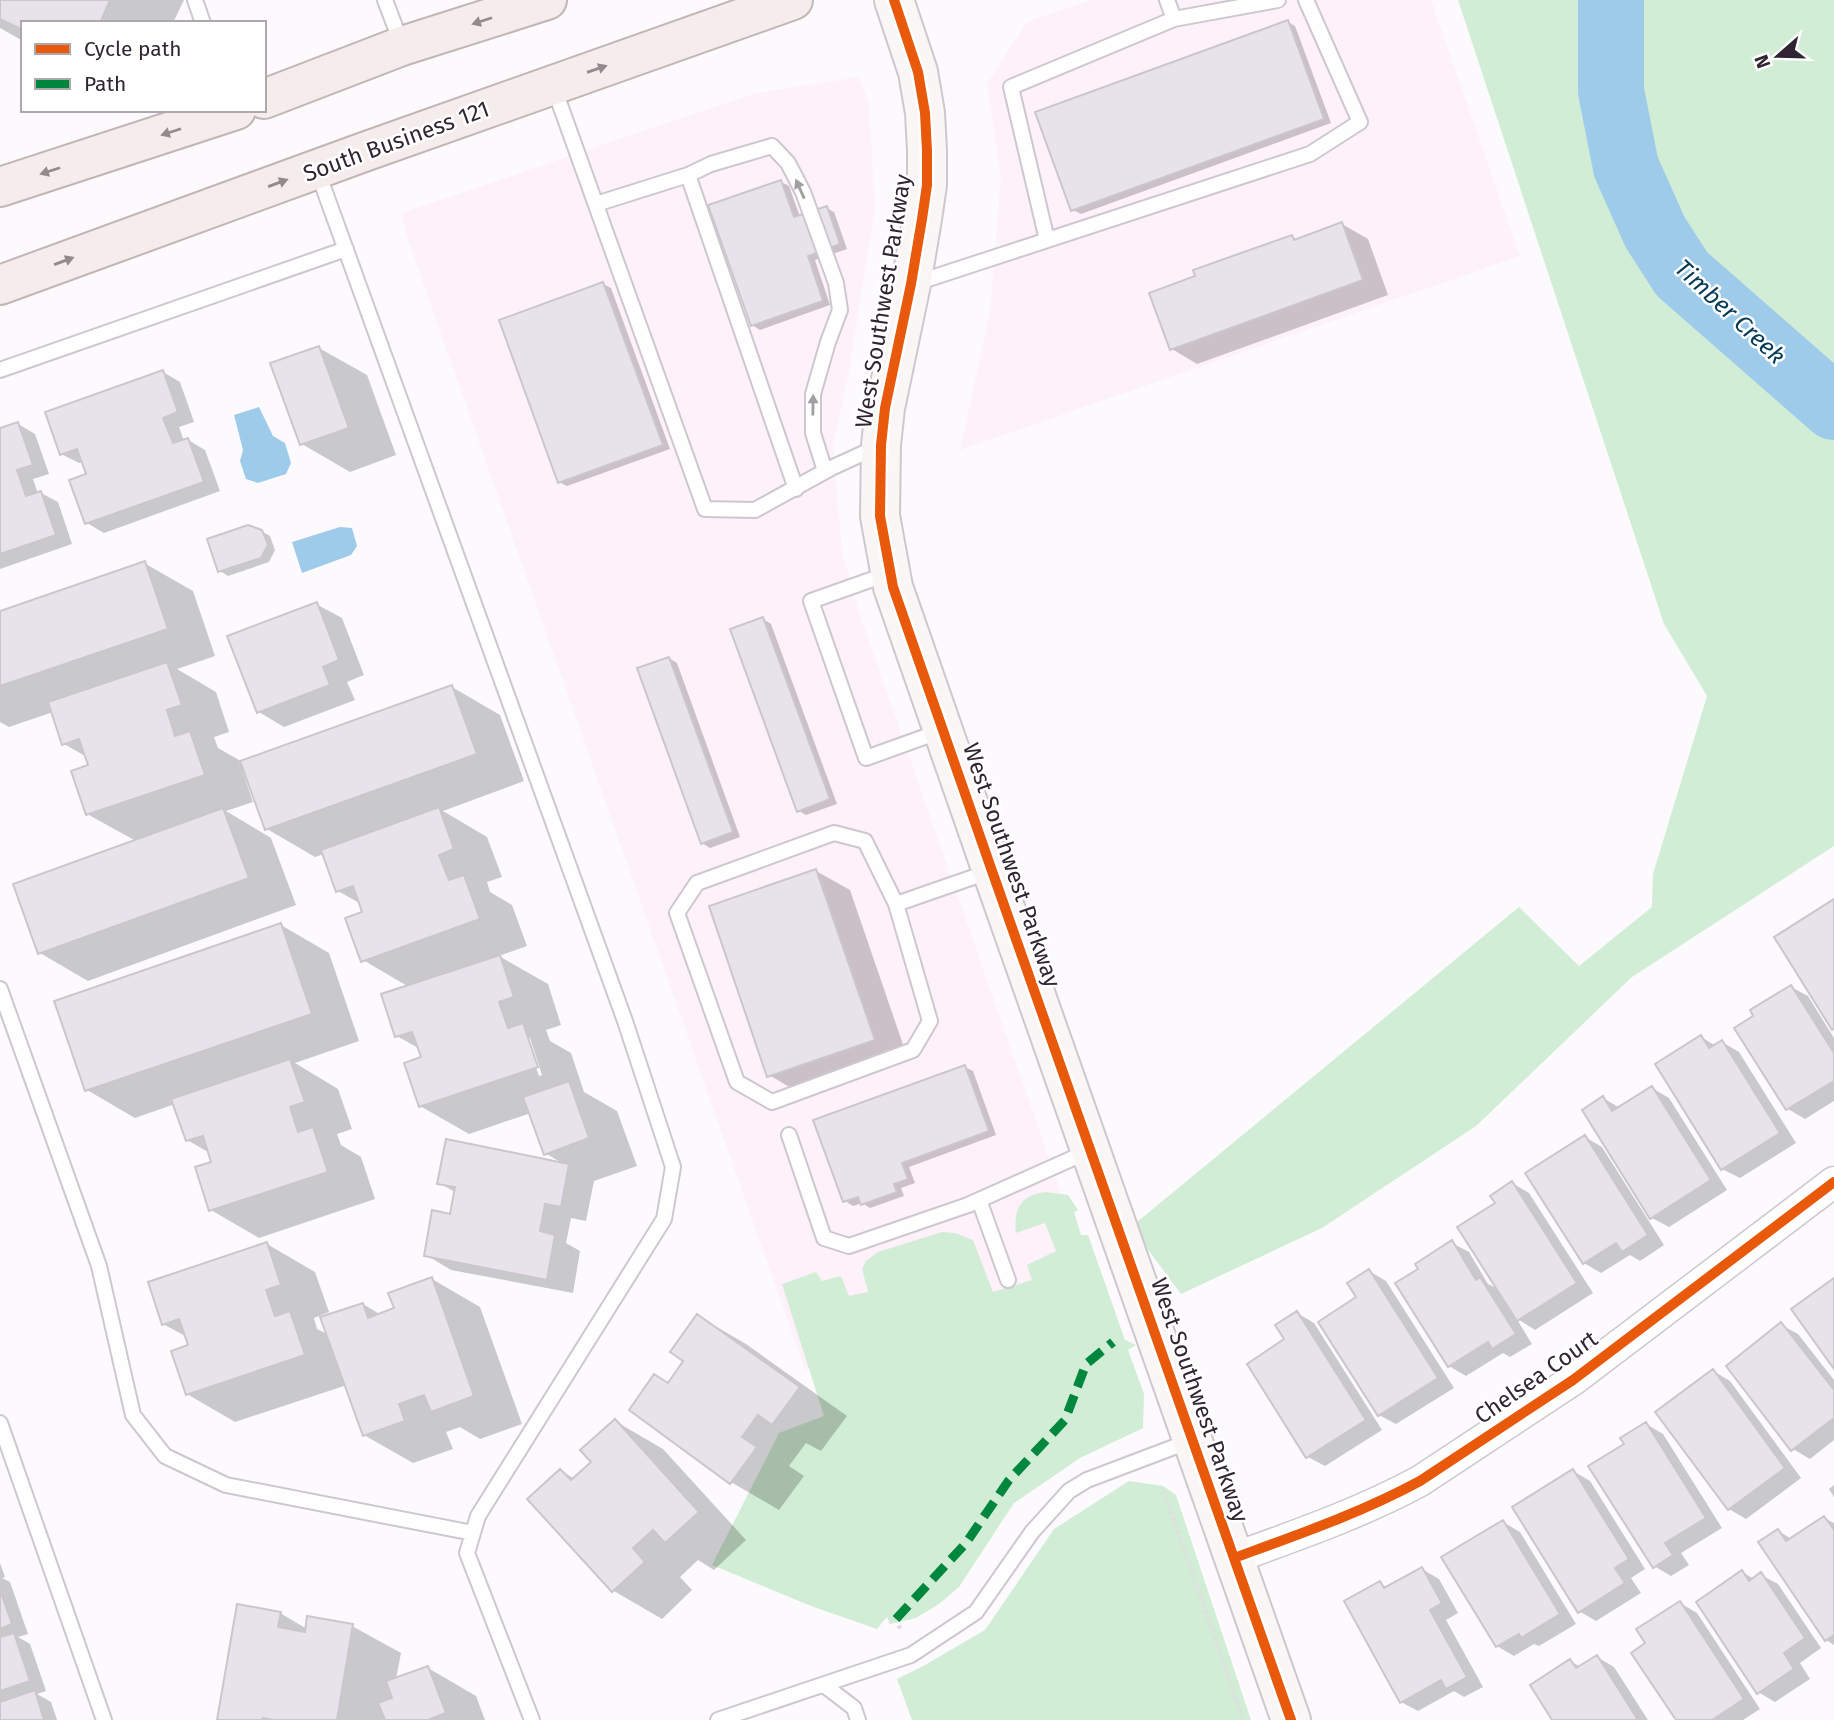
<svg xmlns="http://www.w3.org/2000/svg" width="1834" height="1720" viewBox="0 0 1834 1720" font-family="'Fira Sans',sans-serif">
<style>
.commercial{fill:#fef1fa}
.green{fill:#d1edd5}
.water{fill:#9fcbea}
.shadow{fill:#0003;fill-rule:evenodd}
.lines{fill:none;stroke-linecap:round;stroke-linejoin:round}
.river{stroke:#9fcbea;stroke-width:66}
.building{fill:#e8e3ea;stroke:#cbc6cd;stroke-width:2}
.lane-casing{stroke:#cdc8cf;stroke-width:18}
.street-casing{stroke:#cdc8cf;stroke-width:33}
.secondary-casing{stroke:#cdc8cf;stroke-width:42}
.primary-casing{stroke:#c3b5b4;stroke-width:42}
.path{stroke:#e0dfe0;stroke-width:4.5;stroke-dasharray:3.5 3.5;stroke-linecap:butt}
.lane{stroke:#fffeff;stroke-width:14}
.street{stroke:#fffeff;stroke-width:30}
.secondary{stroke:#f9f6f5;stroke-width:38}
.primary{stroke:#f4edeb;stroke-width:38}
.quiet{stroke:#00873e;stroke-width:9;stroke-dasharray:18 9;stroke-linecap:butt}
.cycleway-casing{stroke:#fff;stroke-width:15}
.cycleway{stroke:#e8590c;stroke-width:10}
.oneway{fill:#928a8e}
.oneway2{fill:#a19da2}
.labels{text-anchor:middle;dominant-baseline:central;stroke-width:5;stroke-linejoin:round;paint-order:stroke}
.street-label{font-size:23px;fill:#2f2631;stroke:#fff}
.water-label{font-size:24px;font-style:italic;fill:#033a56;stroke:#fff}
</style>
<rect width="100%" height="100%" fill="#fcfafd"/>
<path class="commercial" d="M1092 0H1431L1520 256 960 450 990 312 1001 177 987 84 1027 22Z
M859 77 869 104 875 209 847 383 833 444 842 552 858 609 1087 1268 805 1370 406 234 402 213 753 94Z"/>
<path class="green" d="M1458 0H1834V846L1632 977 1476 1126 1322 1228 1181 1294 1131 1227 1519 907 1579 966 1652 907 1653 874 1707 696 1664 624Z
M1046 1192 1068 1195 1078 1210 1074 1212 1081 1235H1088L1125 1340 1136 1345 1128 1350 1144 1394 1143 1428 1080 1458 1014 1503 959 1587 939 1604 916 1618 890 1624 887 1617 877 1629 811 1606 712 1565 779 1433 824 1416 782 1284 816 1272 822 1281 841 1276 849 1296 868 1292 862 1269 866 1261 878 1252 942 1232 955 1233 973 1240 993 1292 1032 1280 1027 1265 1056 1251 1045 1223 1016 1233C1013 1209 1021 1195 1046 1192Z
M1129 1481 1163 1486 1176 1495 1251 1720H912L897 1679 925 1665 985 1630 1054 1529Z"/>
<path class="water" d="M259 407 273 436 285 443 291 463 286 474 258 483 246 479 240 461 243 450 234 415Z
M340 527 352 528 357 546 351 555 302 573 292 542Z"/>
<path class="shadow" d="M0 0H184L173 23H166L162 21 161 23H23V41L0 28Z
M1288 22 1295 26 1331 123 1081 214 1073 210Z
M781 182 789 186 800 217 826 208 834 212 847 249 815 260 830 305 760 330 752 325Z
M1342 224 1368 239 1388 295 1197 364 1172 349 1198 277 1292 236 1298 240Z
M603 284 611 288 670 449 567 486 559 482Z
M319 348 367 375 396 455 350 472 302 444Z
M163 372 180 382 194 422 179 427 184 441 188 440 205 450 220 491 104 533 87 523 88 475 83 462 79 463 61 454Z
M18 424 35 434 49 474 33 479 38 494 41 493 58 502 72 544 0 569V430Z
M261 531 270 536 275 550 269 562 228 576 220 571Z
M144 563 193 591 215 656 177 669 216 692 229 732 214 737 218 748 239 760 240 764 452 687 500 715 524 781 443 811 487 837 502 877 487 882 490 892 512 905 527 946 499 956 548 984 561 1025 546 1030 550 1041 571 1053 584 1092 617 1111 637 1166 594 1181 586 1221 571 1218 566 1243 580 1251 573 1293 451 1270 426 1255 451 1216 455 1192 439 1183 562 1163 545 1153 531 1113 469 1134 420 1106 423 1059 420 1049 397 1036 409 987 363 960 364 913 361 904 338 891 324 854 315 857 267 829 246 771 243 772 253 802 226 811 271 838 296 905 88 981 40 953 136 841 87 814 90 766 87 757 64 744 53 712 9 727 0 722V613ZM526 1038H530L542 1075 539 1076Z
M316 604 342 618 364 675 347 682 355 700 284 727 259 712Z
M763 619 771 624 837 804 806 815 799 811Z
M669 658 677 663 740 837 710 848 702 843Z
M816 871 850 890 908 1059 803 1095 769 1075Z
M281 925 329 953 359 1041 295 1063 338 1089 352 1129 337 1134 341 1145 361 1157 375 1199 259 1238 211 1210 213 1163 210 1153 187 1140 175 1104 135 1118 87 1090Z
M1791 987 1808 996 1834 1038V1101L1805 1119 1788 1109 1737 1028 1756 1016Z
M1701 1037 1716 1046 1722 1042 1739 1052 1796 1143 1740 1178 1722 1169Z
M965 1067 973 1071 996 1135 909 1167 915 1183 901 1188 904 1196 870 1208 862 1203 853 1206 845 1201Z
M1652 1088 1669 1098 1727 1190 1669 1227 1652 1218 1603 1098 1620 1108Z
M1585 1137 1602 1147 1664 1245 1640 1261 1630 1255 1601 1273 1584 1263Z
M1512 1183 1529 1193 1593 1293 1535 1330 1516 1318 1532 1344 1510 1357 1503 1353 1466 1376 1449 1366 1420 1270 1452 1243 1469 1252 1488 1284 1500 1290 1497 1203Z
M267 1244 315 1272 329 1312 314 1318 317 1329 329 1335 363 1304 381 1315 396 1309 432 1279 480 1307 522 1424 480 1439 460 1427 446 1432 453 1449 413 1463 364 1435 347 1385 235 1422 187 1394 190 1346 187 1337 163 1324Z
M1369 1271 1386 1281 1454 1388 1396 1424 1379 1415 1358 1298Z
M1297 1313 1314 1323 1382 1430 1325 1466 1308 1457 1287 1340Z
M698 1316 746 1344 847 1416 821 1451 806 1443 789 1466 804 1476 779 1510 731 1482 631 1410 669 1384 685 1360Z
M1781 1325 1798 1334 1834 1380V1440L1810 1459 1793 1449Z
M1713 1371 1730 1381 1801 1478 1746 1519 1729 1509Z
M615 1421 663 1449 746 1540 714 1570 698 1560 680 1577 692 1590 662 1619 614 1591 529 1499 561 1471 575 1479 594 1462Z
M1646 1424 1663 1434 1722 1528 1681 1553 1689 1565 1671 1576 1654 1566 1626 1444Z
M1573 1471 1590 1481 1645 1569 1631 1578 1641 1593 1596 1621 1579 1611Z
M1834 1485V1497L1829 1489Z
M1824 1518 1834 1523V1645L1826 1640 1778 1531 1792 1539Z
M1503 1522 1520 1532 1576 1624 1539 1646 1534 1644 1514 1656 1497 1646Z
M0 1563 5 1577 2 1578 10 1582 28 1634 18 1637 30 1644 46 1691 37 1694 51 1702 57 1720H0Z
M1422 1569 1439 1579 1458 1613 1446 1620 1483 1687 1464 1697 1454 1691 1418 1711 1401 1702 1380 1583 1388 1588Z
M1742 1572 1754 1579 1761 1575 1778 1584 1821 1648 1800 1663 1810 1679 1775 1702 1758 1692Z
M1680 1603 1697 1613 1760 1709 1743 1720H1678Z
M280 1613 307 1629 352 1626 401 1653 396 1679 428 1668 476 1696 485 1720H218Z
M1597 1657 1614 1667 1648 1720H1554L1570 1661 1581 1667Z"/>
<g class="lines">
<path class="river" d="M1611 0V91L1626 167 1655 232 1682 274 1834 407"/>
</g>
<path class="building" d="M0 0H110L100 23H23V30L0 19Z
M1288 20 1324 119 1071 211 1035 112Z
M781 180 794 217 827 206 840 244 808 256 823 301 751 326 708 205Z
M1342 222 1363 280 1170 350 1149 293 1195 276 1193 270 1292 235 1294 240Z
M603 282 663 445 558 483 499 320Z
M319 346 349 428 300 445 270 363Z
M163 370 178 412 163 418 173 443 188 438 204 482 85 524 69 480 86 474 77 449 60 455 45 412Z
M18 422 33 465 17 470 26 496 41 491 56 535 0 554V428Z
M248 525 262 530 268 545 261 558 218 572 207 539Z
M145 561 168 629 0 686V611Z
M317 602 339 660 323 667 330 685 257 713 227 636Z
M763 617 830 799 797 812 730 629Z
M669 657 733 832 701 844 637 668Z
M167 662 182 705 167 710 175 736 190 731 205 775 86 815 71 771 88 765 79 739 62 745 48 702Z
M452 685 477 754 265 830 240 761Z
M439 807 454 849 439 855 449 880 464 875 480 919 361 962 345 918 362 912 353 886 336 892 321 850Z
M223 808 249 878 38 954 13 884Z
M816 869 875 1040 767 1077 709 906Z
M1834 899V1029L1832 1030 1774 937Z
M281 923 312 1014 85 1091 54 1001Z
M500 955 514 997 499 1002 508 1028 523 1023 538 1067 419 1107 404 1063 421 1057 412 1032 395 1037 381 994Z
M1791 985 1834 1053V1081L1786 1110 1734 1028 1753 1016 1750 1010Z
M1701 1035 1709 1048 1722 1040 1780 1133 1721 1170 1655 1064Z
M290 1059 305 1102 290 1107 298 1132 313 1127 328 1172 209 1211 195 1167 211 1162 203 1136 186 1141 171 1099Z
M965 1065 989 1131 902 1163 908 1179 894 1184 897 1192 861 1205 858 1197 843 1202 813 1120Z
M569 1081 589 1138 544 1155 523 1097Z
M1652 1086 1711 1180 1650 1219 1582 1110 1603 1096 1612 1111Z
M1585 1135 1648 1235 1622 1252 1616 1243 1583 1264 1525 1173Z
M446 1139 569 1164 561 1207 545 1204 540 1231 555 1235 547 1280 424 1256 432 1210 450 1214 455 1187 437 1184Z
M1512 1181 1577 1283 1517 1321 1457 1227 1495 1203 1490 1196Z
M1452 1240 1476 1280 1480 1277 1516 1334 1492 1349 1488 1342 1448 1367 1395 1283 1418 1269 1415 1264Z
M267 1242 281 1285 266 1290 275 1316 290 1311 305 1355 186 1395 171 1351 188 1345 179 1319 162 1325 148 1282Z
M1369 1269 1438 1378 1378 1416 1318 1322 1356 1297 1347 1283Z
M432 1277 474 1396 431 1412 424 1395 399 1404 405 1421 363 1436 320 1317 363 1303 368 1318 394 1308 388 1293Z
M1834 1278V1369L1791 1309Z
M1297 1311 1366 1420 1306 1458 1247 1364 1284 1339 1275 1325Z
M697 1314 800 1387 772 1425 758 1415 742 1437 757 1447 730 1484 629 1410 654 1374 668 1383 683 1361 670 1352Z
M1781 1322 1834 1390V1418L1791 1451 1726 1366Z
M1713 1369 1785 1468 1728 1510 1655 1412Z
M615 1419 699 1512 665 1543 653 1530 633 1548 645 1562 612 1592 527 1499 560 1469 571 1480 591 1462 580 1450Z
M1646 1422 1706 1518 1665 1543 1673 1555 1653 1568 1588 1466 1624 1444 1620 1438Z
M1573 1469 1629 1559 1615 1568 1625 1583 1578 1613 1512 1507Z
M1824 1516 1834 1530V1635L1825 1641 1758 1542 1778 1529 1786 1541Z
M1503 1520 1560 1614 1521 1638 1519 1634 1496 1647 1441 1557Z
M1422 1567 1442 1603 1430 1610 1467 1677 1446 1689 1441 1680 1400 1703 1344 1601 1380 1581 1384 1588Z
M1742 1570 1749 1581 1761 1572 1805 1638 1784 1653 1794 1669 1757 1694 1696 1602Z
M0 1590 12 1624 0 1629Z
M1680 1601 1744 1699 1712 1720H1676L1631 1653 1645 1643 1636 1629Z
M237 1604 281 1612 278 1627 305 1632 307 1616 353 1624 337 1720H274L263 1718 262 1720H217Z
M14 1633 30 1681 0 1691V1637Z
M1597 1655 1638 1720H1552L1530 1685 1570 1659 1576 1668Z
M428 1666 446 1713 428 1720H385L378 1703 392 1698 386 1681Z
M35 1690 44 1720H0V1702Z"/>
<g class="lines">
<defs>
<path id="lane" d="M195 0 203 23
M385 0 402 45
M1167 0 1174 19 1278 0
M554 88 705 509 755 510 831 468 877 447
M317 170 625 1021 673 1167 664 1219 478 1516 467 1553 532 1720
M688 175 711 164 772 146 788 163 803 192 836 283 840 310 828 342 813 394V433L825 471
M596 204 688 175 796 489
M1047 240 1011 87 1174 19
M916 283 1310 154 1360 122 1306 0
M0 370 346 249
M890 573 811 601 866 758 941 731
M834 833 865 841 896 904 930 1021 913 1050 772 1102 737 1082 677 913 697 883Z
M896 904 991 871
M0 989 99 1266 133 1415 165 1456 226 1485 473 1533
M789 1135 824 1238 849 1246 968 1205 1089 1151
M979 1200 1008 1280
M0 1423 104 1720
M824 1685 854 1708 858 1720
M718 1720 911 1655 976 1612 1032 1532 1069 1491 1087 1480 1190 1441"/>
<path id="street" d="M1234 1558C1297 1535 1361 1513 1420 1481L1573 1380 1834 1182"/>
<path id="secondary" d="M894 0 918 72 925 113 927 151V185L922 219 911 284 885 408 881 445 880 516 893 587 992 871 1291 1720"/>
<path id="primary" d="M264 99 402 46 547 0
M0 187 236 110
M0 285 364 152 793 0"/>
</defs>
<use href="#lane" class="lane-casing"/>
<use href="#street" class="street-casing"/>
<use href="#secondary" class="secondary-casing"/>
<use href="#primary" class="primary-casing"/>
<path class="path" d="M1164 1491 1243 1720
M896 1619 901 1631"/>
<use href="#lane" class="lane"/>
<use href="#street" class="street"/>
<use href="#secondary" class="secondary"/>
<use href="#primary" class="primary"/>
<path class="quiet" d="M896 1619 966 1543 1009 1480 1065 1420 1086 1364 1113 1342"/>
<defs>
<path id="cycleway" d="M894 0 918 72 925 113 927 151V185L922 219 911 284 885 408 881 445 880 516 893 587 992 871 1291 1720
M1234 1558C1297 1535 1361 1513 1420 1481L1573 1380 1834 1182"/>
</defs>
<use href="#cycleway" class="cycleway-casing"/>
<use href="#cycleway" class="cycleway"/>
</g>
<defs><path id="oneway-solid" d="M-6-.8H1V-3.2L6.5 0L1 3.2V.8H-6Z" transform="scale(1.75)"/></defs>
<g class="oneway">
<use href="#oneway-solid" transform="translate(482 21) rotate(162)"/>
<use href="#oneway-solid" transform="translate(597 69) rotate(-19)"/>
<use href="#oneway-solid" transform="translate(171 132) rotate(162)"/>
<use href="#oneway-solid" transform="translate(50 171) rotate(162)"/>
<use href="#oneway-solid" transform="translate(278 183) rotate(-20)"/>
<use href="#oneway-solid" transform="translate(64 261) rotate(-20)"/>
</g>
<g class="oneway2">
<use href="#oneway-solid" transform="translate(800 189) rotate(-114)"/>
<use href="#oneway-solid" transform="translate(813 405) rotate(-89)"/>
</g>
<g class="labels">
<g class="street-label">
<text transform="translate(396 141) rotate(-20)">South Business 121</text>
<text transform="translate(883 301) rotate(-81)">West Southwest Parkway</text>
<text transform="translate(1012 865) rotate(71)">West Southwest Parkway</text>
<text transform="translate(1536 1377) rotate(-35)">Chelsea Court</text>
<text transform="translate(1200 1400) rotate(71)">West Southwest Parkway</text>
</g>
<g class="water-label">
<text transform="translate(1730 312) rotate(43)">Timber Creek</text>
</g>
</g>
<rect x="21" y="21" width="245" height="91" fill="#ffffff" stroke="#aca8ad" stroke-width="2"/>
<rect x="35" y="44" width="35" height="10" fill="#e8590c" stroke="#aca8ad" stroke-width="2"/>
<text x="84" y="56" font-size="21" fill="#2f2631">Cycle path</text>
<rect x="35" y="79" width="35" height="10" fill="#00873e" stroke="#aca8ad" stroke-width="2"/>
<text x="84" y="91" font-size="21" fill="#2f2631">Path</text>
<g transform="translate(1778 56) rotate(250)" stroke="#ffffff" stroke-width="5" paint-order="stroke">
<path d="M0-5L12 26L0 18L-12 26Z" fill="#2f2631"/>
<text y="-10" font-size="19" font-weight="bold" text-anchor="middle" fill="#2f2631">N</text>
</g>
</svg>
